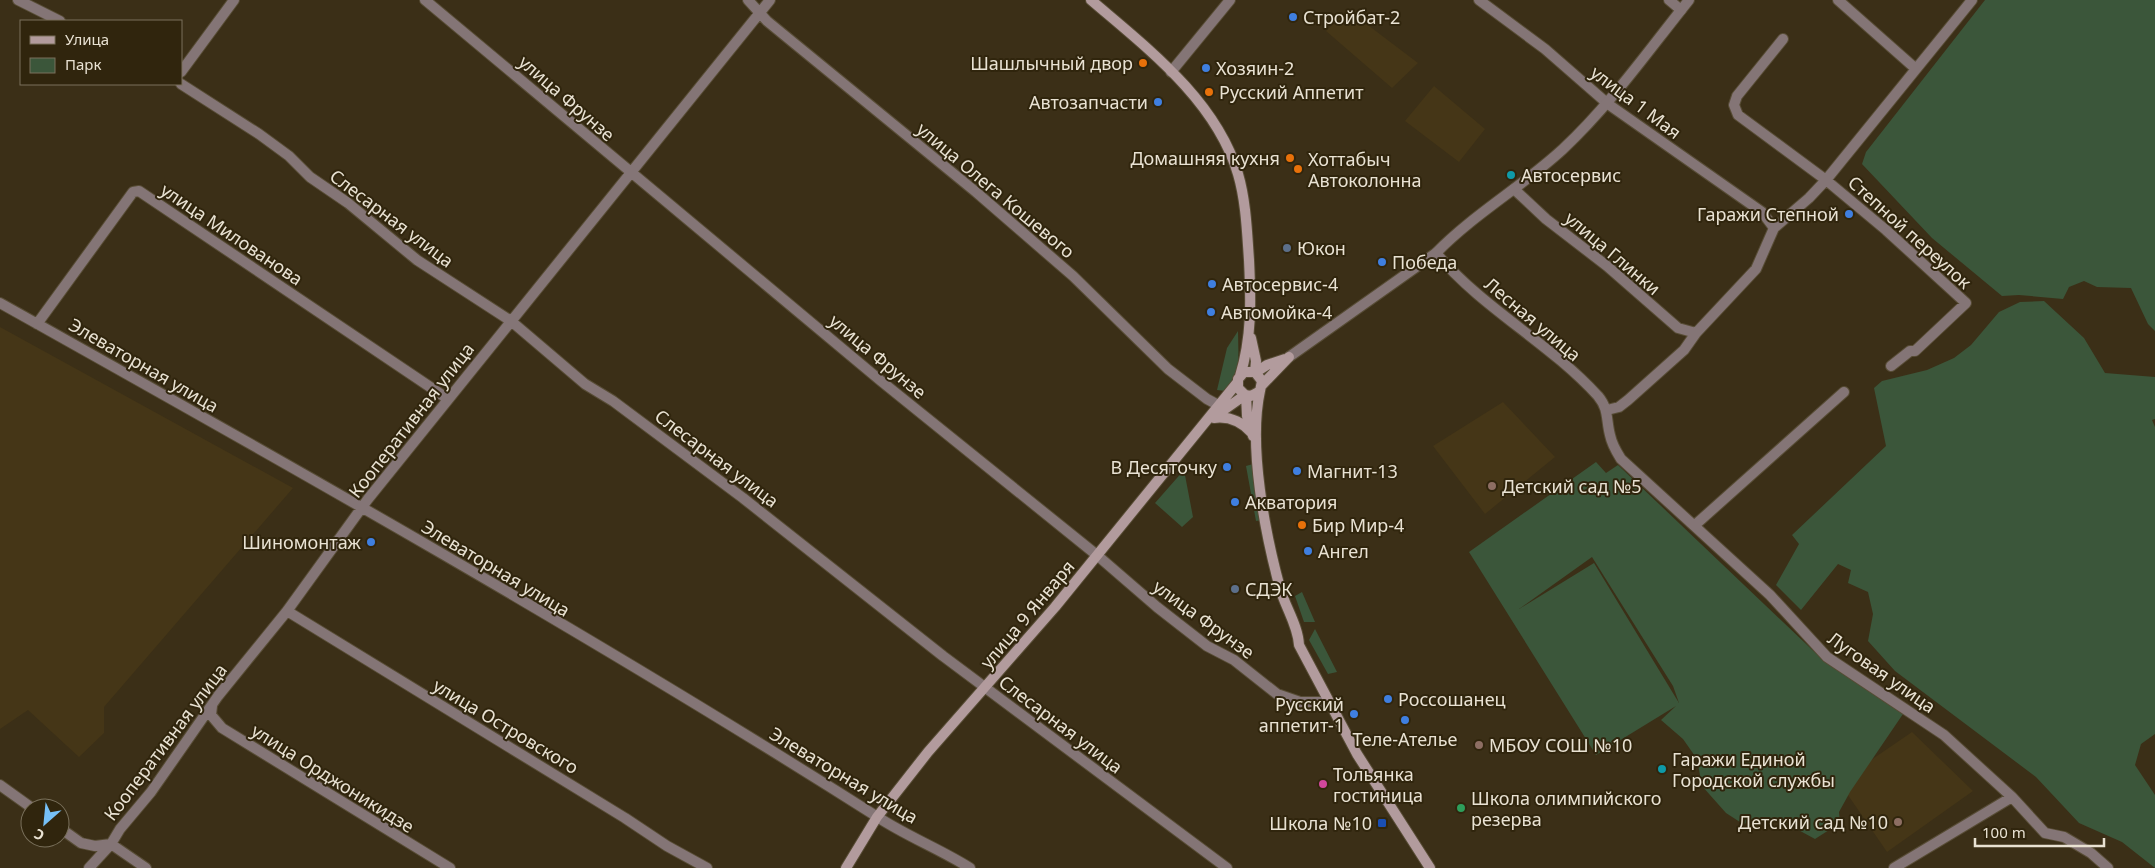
<svg xmlns="http://www.w3.org/2000/svg" width="2155" height="868" viewBox="0 0 2155 868" font-family="'Noto Sans',sans-serif">
<style>
.built{fill:#453617}
.green{fill:#3b563a;fill-rule:evenodd}
.lines{fill:none;stroke-linecap:round;stroke-linejoin:round}
.minor-casing{stroke:#574c35;stroke-width:12}
.tertiary-casing{stroke:#574c35;stroke-width:12}
.secondary-casing{stroke:#574c35;stroke-width:12}
.minor{stroke:#847576;stroke-width:10}
.tertiary{stroke:#847576;stroke-width:10}
.secondary{stroke:#b29b9d;stroke-width:10}
.shop-dot{fill:#3f7fe0;stroke:#30250d;stroke-width:2}
.food-dot{fill:#e8710a;stroke:#30250d;stroke-width:2}
.culture-dot{fill:#0f9aa8;stroke:#30250d;stroke-width:2}
.service-dot{fill:#5c6f8a;stroke:#30250d;stroke-width:2}
.education-dot{fill:#8d6e63;stroke:#30250d;stroke-width:2}
.hotel-dot{fill:#d1479c;stroke:#30250d;stroke-width:2}
.leisure-dot{fill:#2e9e5b;stroke:#30250d;stroke-width:2}
.transit-dot{fill:#1a4fb4;stroke:#30250d;stroke-width:2}
.labels{text-anchor:middle;dominant-baseline:central;stroke-width:4;stroke-linejoin:round;paint-order:stroke}
.poi-label{font-size:18px;fill:#e9e2d3;stroke:#30250d;text-anchor:start}
.street-label{font-size:18px;fill:#e9e2d3;stroke:#30250d}
</style>
<rect width="100%" height="100%" fill="#3b2f17"/>
<path class="built" d="M1348 10 1418 63 1392 88 1326 31Z
M1434 86 1485 129 1459 162 1405 121Z
M0 327 293 488 104 707V733L79 757 28 710 0 729Z
M1503 402 1555 457 1485 514 1433 446Z
M1912 732 1973 791 1887 852 1839 782Z"/>
<path class="green" d="M1985 0H2155V331L2148 324 2131 288 2097 287 2084 281 2069 287 2063 299 2019 295 2002 296 1932 238 1862 164 1866 152Z
M2044 301 2084 338 2105 373 2155 377V419L2152 420 2155 427V734L2141 744 2135 765 2155 795V868L2122 842 2079 823 2036 777 1895 671 1868 641 1873 614 1868 592 1848 583 1851 570 1838 564 1801 610 1776 585 1799 544 1792 535 1886 446 1874 388 1882 381 1927 370 1954 358 1971 345 1999 312 2020 302Z
M1238 331C1238 352 1242 376 1225 391L1217 390 1227 348Z
M1596 462 1606 473 1618 465 1824 661 1903 714 1850 792 1839 812 1840 823 1815 839 1791 826 1769 818 1743 824 1726 813 1702 786 1697 759 1683 739 1661 720 1676 706 1596 755 1469 552ZM1592 557 1673 686 1679 703 1594 563 1519 609Z
M1253 464 1263 520 1256 521 1246 466Z
M1184 470 1193 517 1182 527 1155 503Z
M1302 592 1315 622H1304L1295 596Z
M1315 629 1337 672 1328 674 1309 640Z"/>
<g class="lines">
<defs>
<path id="minor" d="M18 0 60 21
M425 0 881 381 1098 556 1157 607 1207 646 1234 660 1277 694 1300 702H1328
M748 0 767 21 976 192 1073 276 1168 369 1207 399 1220 406
M1479 0 1545 49 1608 104 1762 212 1774 228
M1669 0 1681 10
M1838 0 1916 69
M1783 39 1737 96 1734 105 1738 115 1826 180 1972 0
M181 72 234 0
M1171 72 1230 0
M181 84 259 134 289 156 310 177 348 203 417 260 511 321 585 384 613 401 743 498 943 656 1227 868
M1514 189 1546 219 1607 266 1678 328 1696 333
M1436 253C1483 309 1550 343 1598 396 1609 409 1606 420 1610 435 1612 445 1616 451 1621 459L1770 595 1827 657 1944 735 2012 797 2045 833 2064 837 2091 853 2108 868
M0 303C295 468 591 635 876 816 906 836 940 849 970 868
M37 324 133 192 139 191 448 399
M1607 410 1619 407 1628 400 1684 350 1696 333 1756 269 1774 228 1809 198 1826 180 1886 230 1966 303 1915 351H1910L1891 366
M1695 525 1844 392
M287 611 625 818 667 846 707 868
M212 706 211 715 222 728 450 868
M0 785 32 808
M60 828 81 843 95 846 111 844 146 868
M89 868 111 844 120 829 151 792 218 696 287 611 368 499 770 0
M1894 868 2012 797"/>
<path id="tertiary" d="M1289 357 1436 253C1474 214 1523 186 1563 149 1611 104 1648 51 1689 0"/>
<path id="secondary" d="M1091 0C1147 48 1216 100 1238 174 1246 201 1247 232 1249 260 1251 301 1252 337 1240 376
M1251 338 1256 361 1255 372
M1256 372 1267 365 1285 359
M1262 385 1289 357
M1260 391C1248 446 1265 533 1280 588 1285 607 1298 625 1299 645L1357 754 1430 868
M1246 395 1247 416 1253 436
M1218 414 1245 395 1251 396 1260 391 1262 381 1255 372H1244L1238 379V388L1245 395
M1214 418C1229 416 1241 421 1252 433
M846 868 877 817 928 752 1055 607 1237 383"/>
</defs>
<use href="#minor" class="minor-casing"/>
<use href="#tertiary" class="tertiary-casing"/>
<use href="#secondary" class="secondary-casing"/>
<use href="#minor" class="minor"/>
<use href="#tertiary" class="tertiary"/>
<use href="#secondary" class="secondary"/>
</g>
<g class="shop-dot">
<circle cx="1293" cy="17" r="5"/>
<circle cx="1206" cy="68" r="5"/>
<circle cx="1158" cy="102" r="5"/>
<circle cx="1849" cy="214" r="5"/>
<circle cx="1382" cy="262" r="5"/>
<circle cx="1212" cy="284" r="5"/>
<circle cx="1211" cy="312" r="5"/>
<circle cx="1227" cy="467" r="5"/>
<circle cx="1297" cy="471" r="5"/>
<circle cx="1235" cy="502" r="5"/>
<circle cx="371" cy="542" r="5"/>
<circle cx="1308" cy="551" r="5"/>
<circle cx="1388" cy="699" r="5"/>
<circle cx="1354" cy="714" r="5"/>
<circle cx="1405" cy="720" r="5"/>
</g>
<g class="food-dot">
<circle cx="1143" cy="63" r="5"/>
<circle cx="1209" cy="92" r="5"/>
<circle cx="1290" cy="158" r="5"/>
<circle cx="1298" cy="169" r="5"/>
<circle cx="1302" cy="525" r="5"/>
</g>
<g class="culture-dot">
<circle cx="1511" cy="175" r="5"/>
<circle cx="1662" cy="769" r="5"/>
</g>
<g class="service-dot">
<circle cx="1287" cy="248" r="5"/>
<circle cx="1235" cy="589" r="5"/>
</g>
<g class="education-dot">
<circle cx="1492" cy="486" r="5"/>
<circle cx="1479" cy="745" r="5"/>
<circle cx="1898" cy="822" r="5"/>
</g>
<circle class="hotel-dot" cx="1323" cy="784" r="5"/>
<circle class="leisure-dot" cx="1461" cy="808" r="5"/>
<rect class="transit-dot" x="1377" y="818" width="10" height="10" rx="2.5"/>
<g class="labels">
<g class="poi-label">
<text x="1303" y="17">Стройбат-2</text>
<text x="1133" y="63" text-anchor="end">Шашлычный двор</text>
<text x="1216" y="68">Хозяин-2</text>
<text x="1219" y="92">Русский Аппетит</text>
<text x="1148" y="102" text-anchor="end">Автозапчасти</text>
<text x="1280" y="158" text-anchor="end">Домашняя кухня</text>
<text x="1308" y="159">Хоттабыч<tspan x="1308" dy="21">Автоколонна</tspan></text>
<text x="1521" y="175">Автосервис</text>
<text x="1839" y="214" text-anchor="end">Гаражи Степной</text>
<text x="1297" y="248">Юкон</text>
<text x="1392" y="262">Победа</text>
<text x="1222" y="284">Автосервис-4</text>
<text x="1221" y="312">Автомойка-4</text>
<text x="1217" y="467" text-anchor="end">В Десяточку</text>
<text x="1307" y="471">Магнит-13</text>
<text x="1502" y="486">Детский сад №5</text>
<text x="1245" y="502">Акватория</text>
<text x="1312" y="525">Бир Мир-4</text>
<text x="361" y="542" text-anchor="end">Шиномонтаж</text>
<text x="1318" y="551">Ангел</text>
<text x="1245" y="589">СДЭК</text>
<text x="1398" y="699">Россошанец</text>
<text x="1344" y="704" text-anchor="end">Русский<tspan x="1344" dy="21">аппетит-1</tspan></text>
<text x="1405" y="739" text-anchor="middle">Теле-Ателье</text>
<text x="1489" y="745">МБОУ СОШ №10</text>
<text x="1672" y="759">Гаражи Единой<tspan x="1672" dy="21">Городской службы</tspan></text>
<text x="1333" y="774">Тольянка<tspan x="1333" dy="21">гостиница</tspan></text>
<text x="1471" y="798">Школа олимпийского<tspan x="1471" dy="21">резерва</tspan></text>
<text x="1888" y="822" text-anchor="end">Детский сад №10</text>
<text x="1372" y="823" text-anchor="end">Школа №10</text>
</g>
<g class="street-label">
<text transform="translate(567 98) rotate(41)">улица Фрунзе</text>
<text transform="translate(1636 102) rotate(37)">улица 1 Мая</text>
<text transform="translate(996 190) rotate(40)">улица Олега Кошевого</text>
<text transform="translate(392 218) rotate(37)">Слесарная улица</text>
<text transform="translate(1910 232) rotate(42)">Степной переулок</text>
<text transform="translate(232 234) rotate(34)">улица Милованова</text>
<text transform="translate(1613 253) rotate(40)">улица Глинки</text>
<text transform="translate(1533 319) rotate(40)">Лесная улица</text>
<text transform="translate(878 356) rotate(40)">улица Фрунзе</text>
<text transform="translate(144 365) rotate(30)">Элеваторная улица</text>
<text transform="translate(411 420) rotate(-52)">Кооперативная улица</text>
<text transform="translate(717 458) rotate(37)">Слесарная улица</text>
<text transform="translate(496 568) rotate(31)">Элеваторная улица</text>
<text transform="translate(1027 614) rotate(-50)">улица 9 Января</text>
<text transform="translate(1204 619) rotate(36)">улица Фрунзе</text>
<text transform="translate(1882 672) rotate(35)">Луговая улица</text>
<text transform="translate(1061 724) rotate(37)">Слесарная улица</text>
<text transform="translate(506 726) rotate(31)">улица Островского</text>
<text transform="translate(165 742) rotate(-53)">Кооперативная улица</text>
<text transform="translate(844 775) rotate(31)">Элеваторная улица</text>
<text transform="translate(333 778) rotate(32)">улица Орджоникидзе</text>
</g>
</g>
<rect x="20" y="20" width="162" height="65" fill="#30250d" stroke="#7a715c"/>
<rect x="30" y="36" width="25" height="8" fill="#b29b9d" stroke="#7a715c"/>
<text x="65" y="45" font-size="15" fill="#e9e2d3">Улица</text>
<rect x="30" y="58" width="25" height="15" fill="#3b563a" stroke="#7a715c"/>
<text x="65" y="70" font-size="15" fill="#e9e2d3">Парк</text>
<g transform="translate(45 823) rotate(207)"><circle r="24" fill="#30250d" stroke="#7a715c"/>
<path d="M0-4L9 19L0 12L-9 19Z" fill="#76c0f7"/>
<text y="-8" font-size="14" font-weight="bold" text-anchor="middle" fill="#e9e2d3">С</text>
</g>
<path d="M1975 838v8h129v-8" fill="none" stroke="#e9e2d3" stroke-width="2.5"/>
<text x="1982" y="838" font-size="15" fill="#e9e2d3" stroke="#30250d" stroke-width="4" paint-order="stroke">100 m</text>
</svg>
